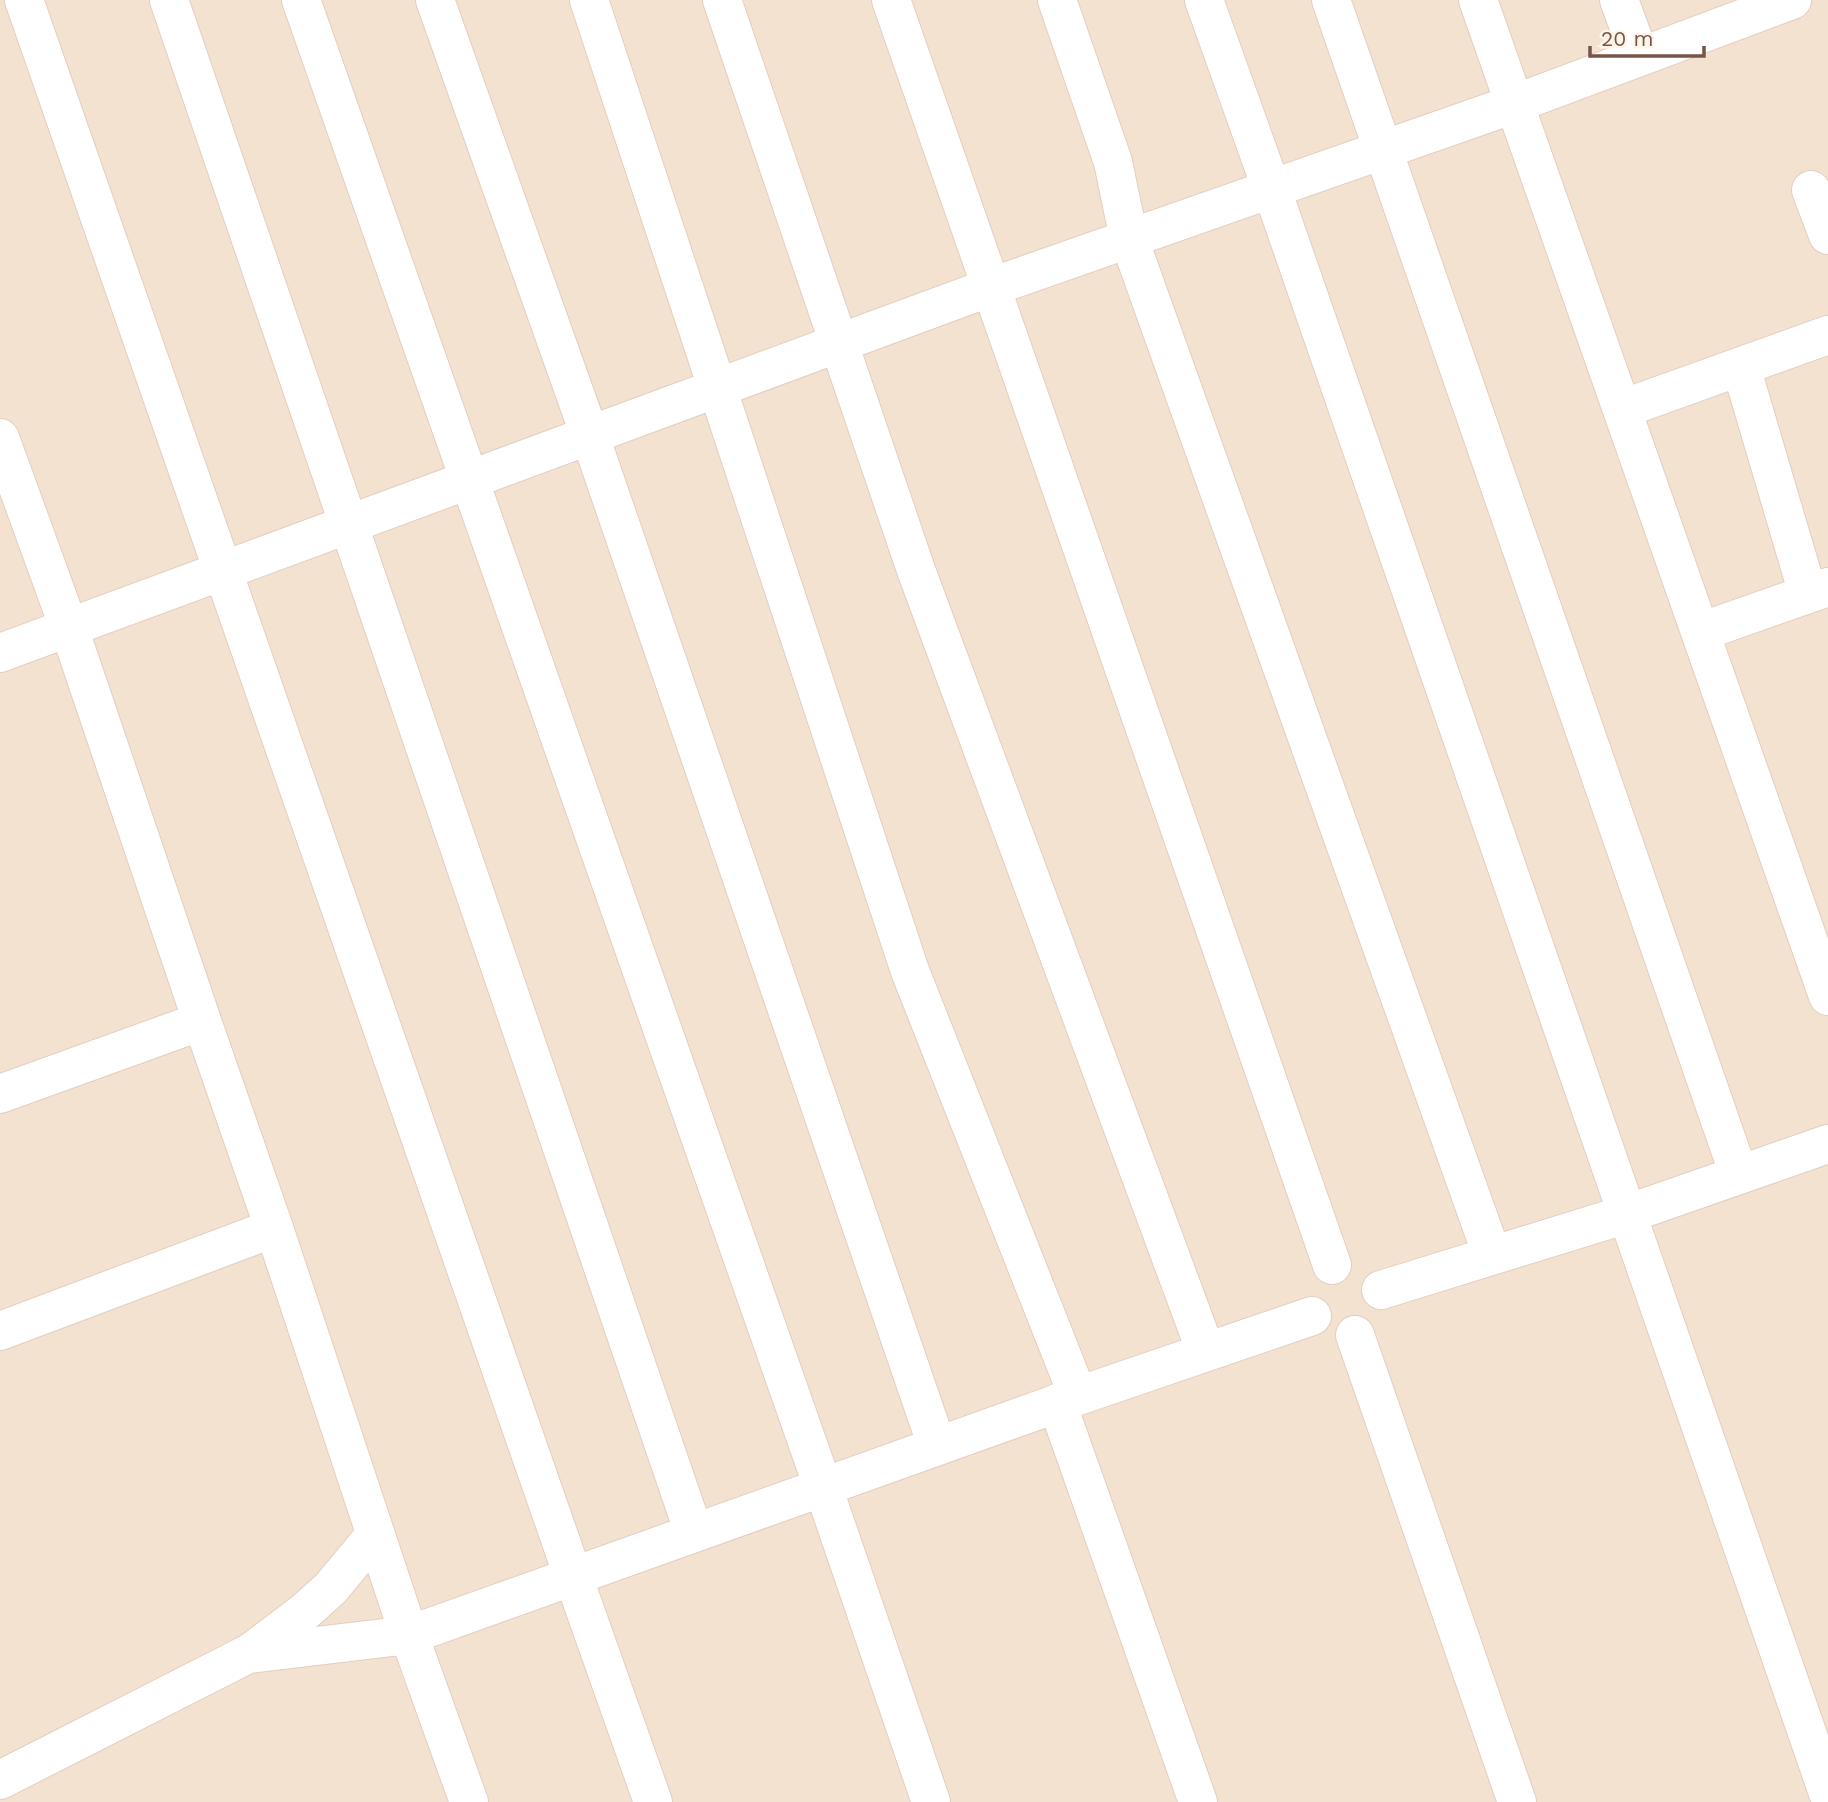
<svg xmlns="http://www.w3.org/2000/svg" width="1828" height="1802" viewBox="0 0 1828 1802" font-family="'Work Sans',sans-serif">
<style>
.residential{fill:#f4e2d0}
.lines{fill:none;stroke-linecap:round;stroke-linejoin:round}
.minor-casing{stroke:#e3cec0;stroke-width:40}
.minor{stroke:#fff;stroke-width:38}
</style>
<rect width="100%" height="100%" fill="#fdf1e1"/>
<path class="residential" d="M0 0H1828V1802H0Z"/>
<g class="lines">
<defs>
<path id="minor" d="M24 0 573 1576 653 1802
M169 0 694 1533
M301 0 823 1487 931 1802
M435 0 590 436 937 1446
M589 0 910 971 1078 1396
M722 0 916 570 1206 1352
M891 0 1332 1265
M1057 0 1113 162 1129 239 1492 1255
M1204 0 1272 190 1828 1793
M1331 0 1739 1175
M1478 0 1828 996
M1619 0 1640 57
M1811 190 1828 235
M1741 367 1808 594
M1622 409 1828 335
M0 438 69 628 202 1021 274 1228 409 1635 469 1802
M1700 632 1828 587
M0 653 991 287 1514 104 1792 0
M0 1094 202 1021
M1381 1290 1627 1214 1828 1144
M0 1331 274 1228
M1355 1335 1517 1802
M1057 1403 1198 1802
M250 1653 303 1613 330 1589 375 1535
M0 1780 248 1654 409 1635 1078 1396 1312 1316"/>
</defs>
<use href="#minor" class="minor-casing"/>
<use href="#minor" class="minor"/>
</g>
<path d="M1590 46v10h114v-10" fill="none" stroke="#755548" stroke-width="3.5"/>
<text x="1601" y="46" font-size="21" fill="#755548" stroke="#fff5e8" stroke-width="5" paint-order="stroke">20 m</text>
</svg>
